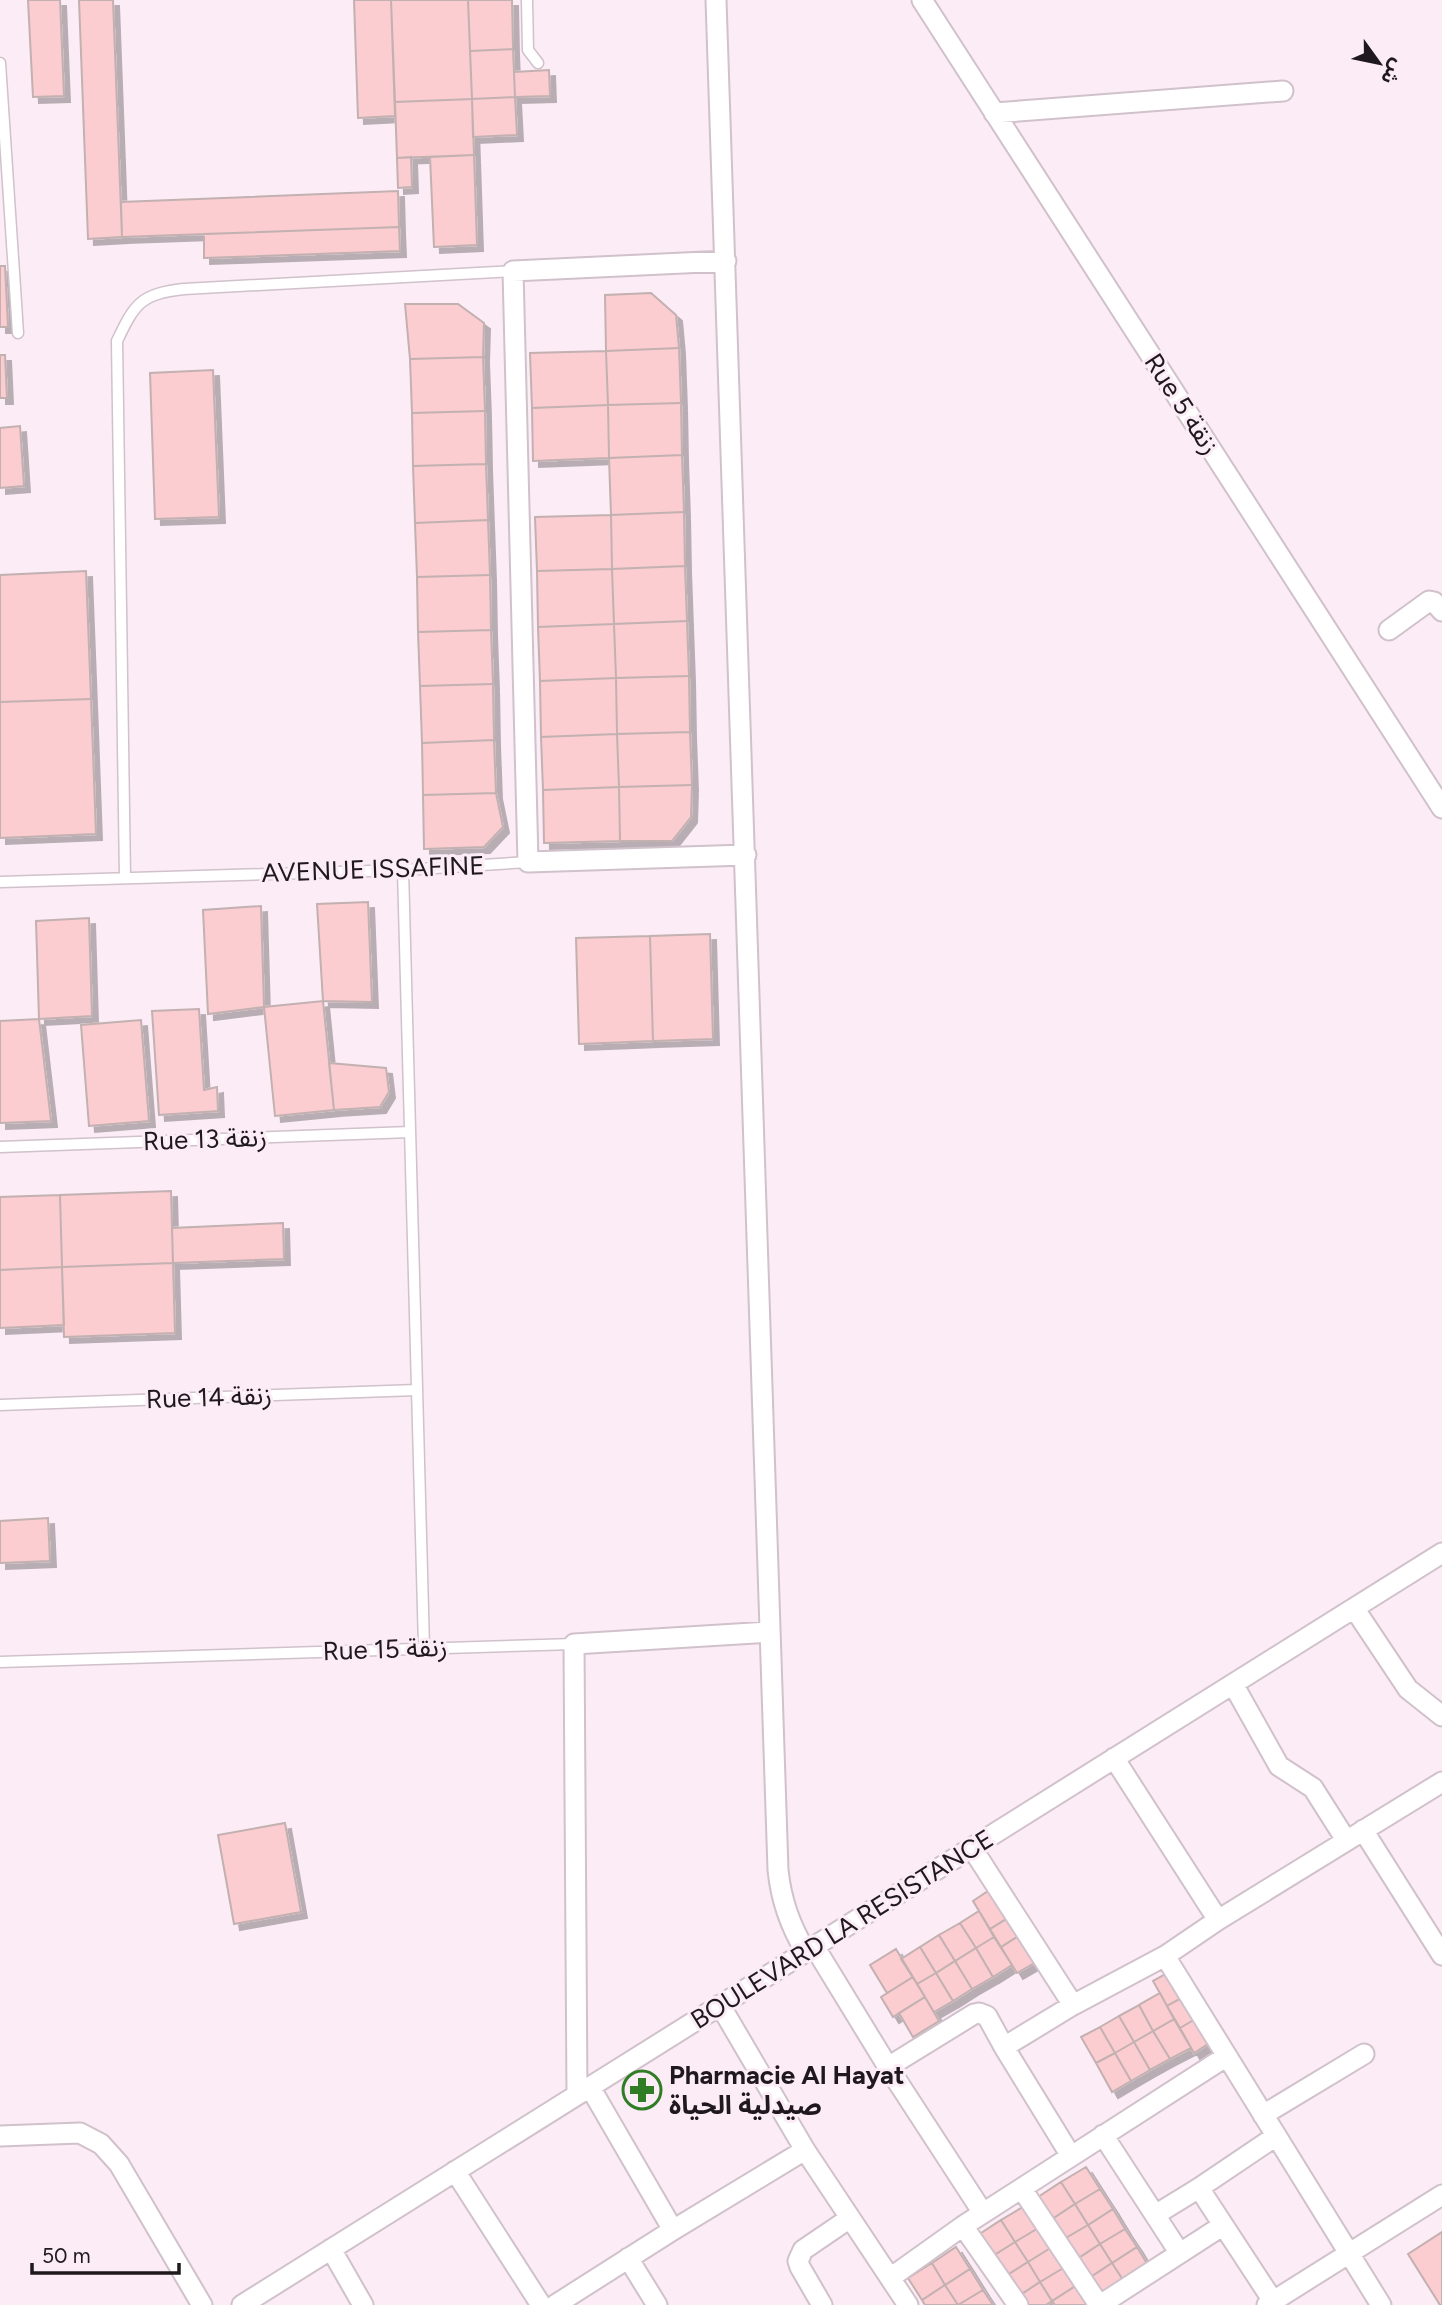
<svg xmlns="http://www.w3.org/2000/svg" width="1442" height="2305" viewBox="0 0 1442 2305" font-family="Figtree,'Noto Sans Arabic',sans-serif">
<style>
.building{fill:#fbcdd1;stroke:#c3b0b1;stroke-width:2;filter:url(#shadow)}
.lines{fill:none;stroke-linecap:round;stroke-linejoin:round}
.lane-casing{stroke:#d0c1cb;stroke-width:13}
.street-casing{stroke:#d0c1cb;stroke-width:23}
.lane{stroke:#fff;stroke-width:10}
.street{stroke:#fff;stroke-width:19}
.labels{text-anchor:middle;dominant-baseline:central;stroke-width:6;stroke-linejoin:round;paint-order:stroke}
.street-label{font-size:26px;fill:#1f191d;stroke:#fcecf6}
.poi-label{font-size:26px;font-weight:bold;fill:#1f191d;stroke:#fcecf6;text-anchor:start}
</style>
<defs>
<filter id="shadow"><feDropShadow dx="6" dy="6" stdDeviation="0" flood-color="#0004"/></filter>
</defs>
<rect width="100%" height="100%" fill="#fcecf6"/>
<path class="building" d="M28 0H60L64 96 33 97Z
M79 0H113L122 237 88 239Z
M354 0H391L395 116 358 118Z
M391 0H468L472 99 395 102Z
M468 0H512L513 49 470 51Z
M513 49 515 97 472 99 470 51Z
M549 70 550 96 515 97 514 72Z
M515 97 517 135 473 137 472 99Z
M472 99 474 155 397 158 395 102Z
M474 155 477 245 434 247 430 157Z
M411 157 412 187 398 188 397 158Z
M398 191 399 227 122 237 121 202Z
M399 227 400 251 204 258V234Z
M0 266H5L8 327H0Z
M651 293 676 315 679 348 606 351 605 295Z
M405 304H458L484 323 483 357 410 359Z
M679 348 681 403 608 405 606 351Z
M606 351 608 405 532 408 530 353Z
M0 355H5L7 398H0Z
M483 357 485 411 412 413 410 359Z
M213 370 219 517 155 519 150 373Z
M681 403 682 455 609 458 608 405Z
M608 405 609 458 533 461 532 408Z
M485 411 486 464 413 466 412 413Z
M20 426 24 486 0 488V428Z
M682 455 684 512 611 515 609 458Z
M486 464 488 520 415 523 413 466Z
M684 512 685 566 612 569 611 515Z
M611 515 612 569 537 571 535 517Z
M488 520 490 575 417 577 415 523Z
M685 566 687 621 614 624 612 569Z
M612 569 614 624 538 627 537 571Z
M86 571 91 699 0 702V575Z
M490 575 491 630 418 632 417 577Z
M687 621 689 676 616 678 614 624Z
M614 624 616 678 540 681 538 627Z
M491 630 493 684 420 686 418 632Z
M689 676 690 732 617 734 616 678Z
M616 678 617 734 541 737 540 681Z
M493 684 494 740 422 743 420 686Z
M91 699 96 834 0 838V702Z
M690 732 692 785 619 787 617 734Z
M617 734 619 787 543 790 541 737Z
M494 740 496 793 423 795 422 743Z
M692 785 691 817 672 841H620L619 787Z
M619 787 620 841 544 843 543 790Z
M496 793 503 827 484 847 424 849 423 795Z
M368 902 372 1002 323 1001 317 904Z
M261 906 264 1007 208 1014 203 910Z
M89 918 92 1016 39 1019 36 921Z
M710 934 713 1039 653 1041 650 936Z
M650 936 653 1041 579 1044 576 938Z
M323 1001 334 1110 275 1116 264 1007Z
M199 1009 204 1090 217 1087 218 1111 159 1115 152 1011Z
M39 1019 51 1121 0 1123V1021Z
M141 1020 149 1121 89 1126 81 1025Z
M329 1063 386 1068 389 1092 380 1107 334 1110Z
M171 1191 173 1263 62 1267 60 1195Z
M60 1195 62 1267 0 1270V1197Z
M283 1223 284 1259 173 1263 172 1228Z
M173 1263 175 1333 64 1337 62 1267Z
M62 1267 64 1325 0 1328V1270Z
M48 1518 50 1561 0 1563V1521Z
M285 1823 301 1912 234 1924 218 1835Z
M991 1889 1008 1918 990 1929 973 1901Z
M979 1911 994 1937 976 1948 960 1923Z
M1014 1914 1025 1932 1001 1947 990 1929Z
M960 1923 976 1948 955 1961 939 1935Z
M939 1935 955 1961 936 1973 920 1947Z
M1020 1935 1036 1962 1017 1973 1001 1947Z
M994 1937 1012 1965 993 1977 976 1948Z
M920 1947 936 1973 917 1984 901 1959Z
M976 1948 993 1977 972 1989 955 1961Z
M896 1949 913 1977 887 1993 870 1965Z
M955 1961 972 1989 953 2001 936 1973Z
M1171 1971 1185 1996 1167 2006 1153 1981Z
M936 1973 953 2001 934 2012 917 1984Z
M913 1977 925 1997 893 2017 881 1997Z
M1160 1993 1174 2019 1153 2031 1139 2005Z
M1185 1996 1197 2018 1180 2028 1167 2006Z
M925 1997 939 2021 913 2037 899 2013Z
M1139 2005 1153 2031 1134 2042 1119 2016Z
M1119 2016 1134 2042 1115 2053 1100 2027Z
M1197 2018 1211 2042 1194 2053 1180 2028Z
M1174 2019 1191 2048 1170 2059 1153 2031Z
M1100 2027 1115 2053 1096 2063 1081 2037Z
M1153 2031 1170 2059 1150 2070 1134 2042Z
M1134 2042 1150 2070 1131 2081 1115 2053Z
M1115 2053 1131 2081 1112 2092 1096 2063Z
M1086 2167 1100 2189 1075 2204 1061 2182Z
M1061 2182 1075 2204 1052 2219 1038 2197Z
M1100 2189 1113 2209 1088 2225 1075 2204Z
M1075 2204 1088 2225 1064 2239 1052 2219Z
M1026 2205 1040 2227 1015 2242 1001 2220Z
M1113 2209 1125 2229 1100 2244 1088 2225Z
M1001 2220 1015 2242 991 2257 978 2235Z
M1088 2225 1100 2244 1077 2259 1064 2239Z
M1040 2227 1052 2247 1028 2262 1015 2242Z
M1125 2229 1137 2247 1112 2263 1100 2244Z
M1442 2232V2305H1440L1408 2254Z
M1015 2242 1028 2262 1004 2277 991 2257Z
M1100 2244 1112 2263 1089 2278 1077 2259Z
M956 2247 970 2269 945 2285 932 2263Z
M1052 2247 1065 2267 1040 2282 1028 2262Z
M1137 2247 1149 2267 1125 2283 1112 2263Z
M1028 2262 1040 2282 1017 2297 1004 2277Z
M932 2263 945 2285 922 2300 908 2278Z
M1112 2263 1125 2283 1101 2298 1089 2278Z
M1065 2267 1077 2285 1052 2301 1040 2282Z
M970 2269 983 2290 958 2305 945 2285Z
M1040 2282 1052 2301 1046 2305H1022L1017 2297Z
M945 2285 958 2305H925L922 2300Z
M1077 2285 1089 2305H1055L1052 2301Z
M983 2290 993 2305H958Z"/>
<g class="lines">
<defs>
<path id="lane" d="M527 0 528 50 538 63
M0 63 18 333
M403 870 424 1647
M125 878 117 341C135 303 141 294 184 289L513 271
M0 882 403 870 528 862
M0 1147 410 1132
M0 1405 417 1390
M0 1662 574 1644"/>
<path id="street" d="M716 0 778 1870C781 1900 790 1926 806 1952
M922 0 1442 808
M994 113 1283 91
M726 261 513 271 528 862 746 855
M1389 630 1429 601 1434 602 1442 611
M1354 1608 1408 1689 1442 1716
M1233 1684 1279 1766 1313 1788 1346 1840
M1114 1758 1218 1920
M1363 1830 1442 1955
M972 1848 1073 2005
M814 1946 888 2067 983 2213
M1165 1956 1381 2305
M720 2005 805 2150 908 2305
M1004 2047 1073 2005 1165 1956 1218 1920 1442 1782
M888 2067 974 2014 979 2013 987 2016 1004 2047 1071 2156
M590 2087 673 2230
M577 2095 574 1644 770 1632
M1263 2115 1364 2054
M1103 2135 1179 2252
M0 2136 80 2133 101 2144 119 2164 202 2305
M455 2171 541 2305
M1199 2188 1273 2301
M1022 2189 1099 2305
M1155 2215 1199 2188 1276 2136
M963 2226 1018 2305
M331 2249 363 2305
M628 2258 657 2305
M890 2278 963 2226 1227 2056
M242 2305 1442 1553
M555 2305 673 2230 805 2150
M822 2305 800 2267 798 2261 803 2250 850 2218
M1100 2305 1222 2226
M1267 2305 1442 2195"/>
</defs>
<use href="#lane" class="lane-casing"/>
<use href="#street" class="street-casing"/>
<use href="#lane" class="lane"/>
<use href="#street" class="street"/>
</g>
<defs>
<symbol id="pharmacy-ring" viewBox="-11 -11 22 22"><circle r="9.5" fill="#fcecf6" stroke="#307d26" stroke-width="1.5"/><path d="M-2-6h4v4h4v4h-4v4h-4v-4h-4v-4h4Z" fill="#307d26"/></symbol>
</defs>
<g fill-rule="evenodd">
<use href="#pharmacy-ring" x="620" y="2068" width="44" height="44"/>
</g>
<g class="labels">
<g class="street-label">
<text transform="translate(1182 404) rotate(57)">Rue 5 زنقة</text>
<text transform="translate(373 869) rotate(-2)">AVENUE ISSAFINE</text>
<text transform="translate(205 1139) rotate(-2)">Rue 13 زنقة</text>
<text transform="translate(209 1397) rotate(-2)">Rue 14 زنقة</text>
<text transform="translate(385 1649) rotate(-2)">Rue 15 زنقة</text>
<text transform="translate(842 1929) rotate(-32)">BOULEVARD LA RESISTANCE</text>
</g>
<g class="poi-label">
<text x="669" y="2075">Pharmacie Al Hayat<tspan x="669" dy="30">صيدلية الحياة</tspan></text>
</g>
</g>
<g transform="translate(1379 63) rotate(123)" stroke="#fcecf6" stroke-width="5" paint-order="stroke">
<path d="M0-5L12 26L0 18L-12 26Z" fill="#1f191d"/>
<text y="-10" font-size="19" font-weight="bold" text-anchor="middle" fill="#1f191d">ش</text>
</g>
<path d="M32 2263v10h147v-10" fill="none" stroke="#1f191d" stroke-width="3.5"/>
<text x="42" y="2263" font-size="21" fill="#1f191d" stroke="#fcecf6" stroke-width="5" paint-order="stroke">50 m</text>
</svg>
